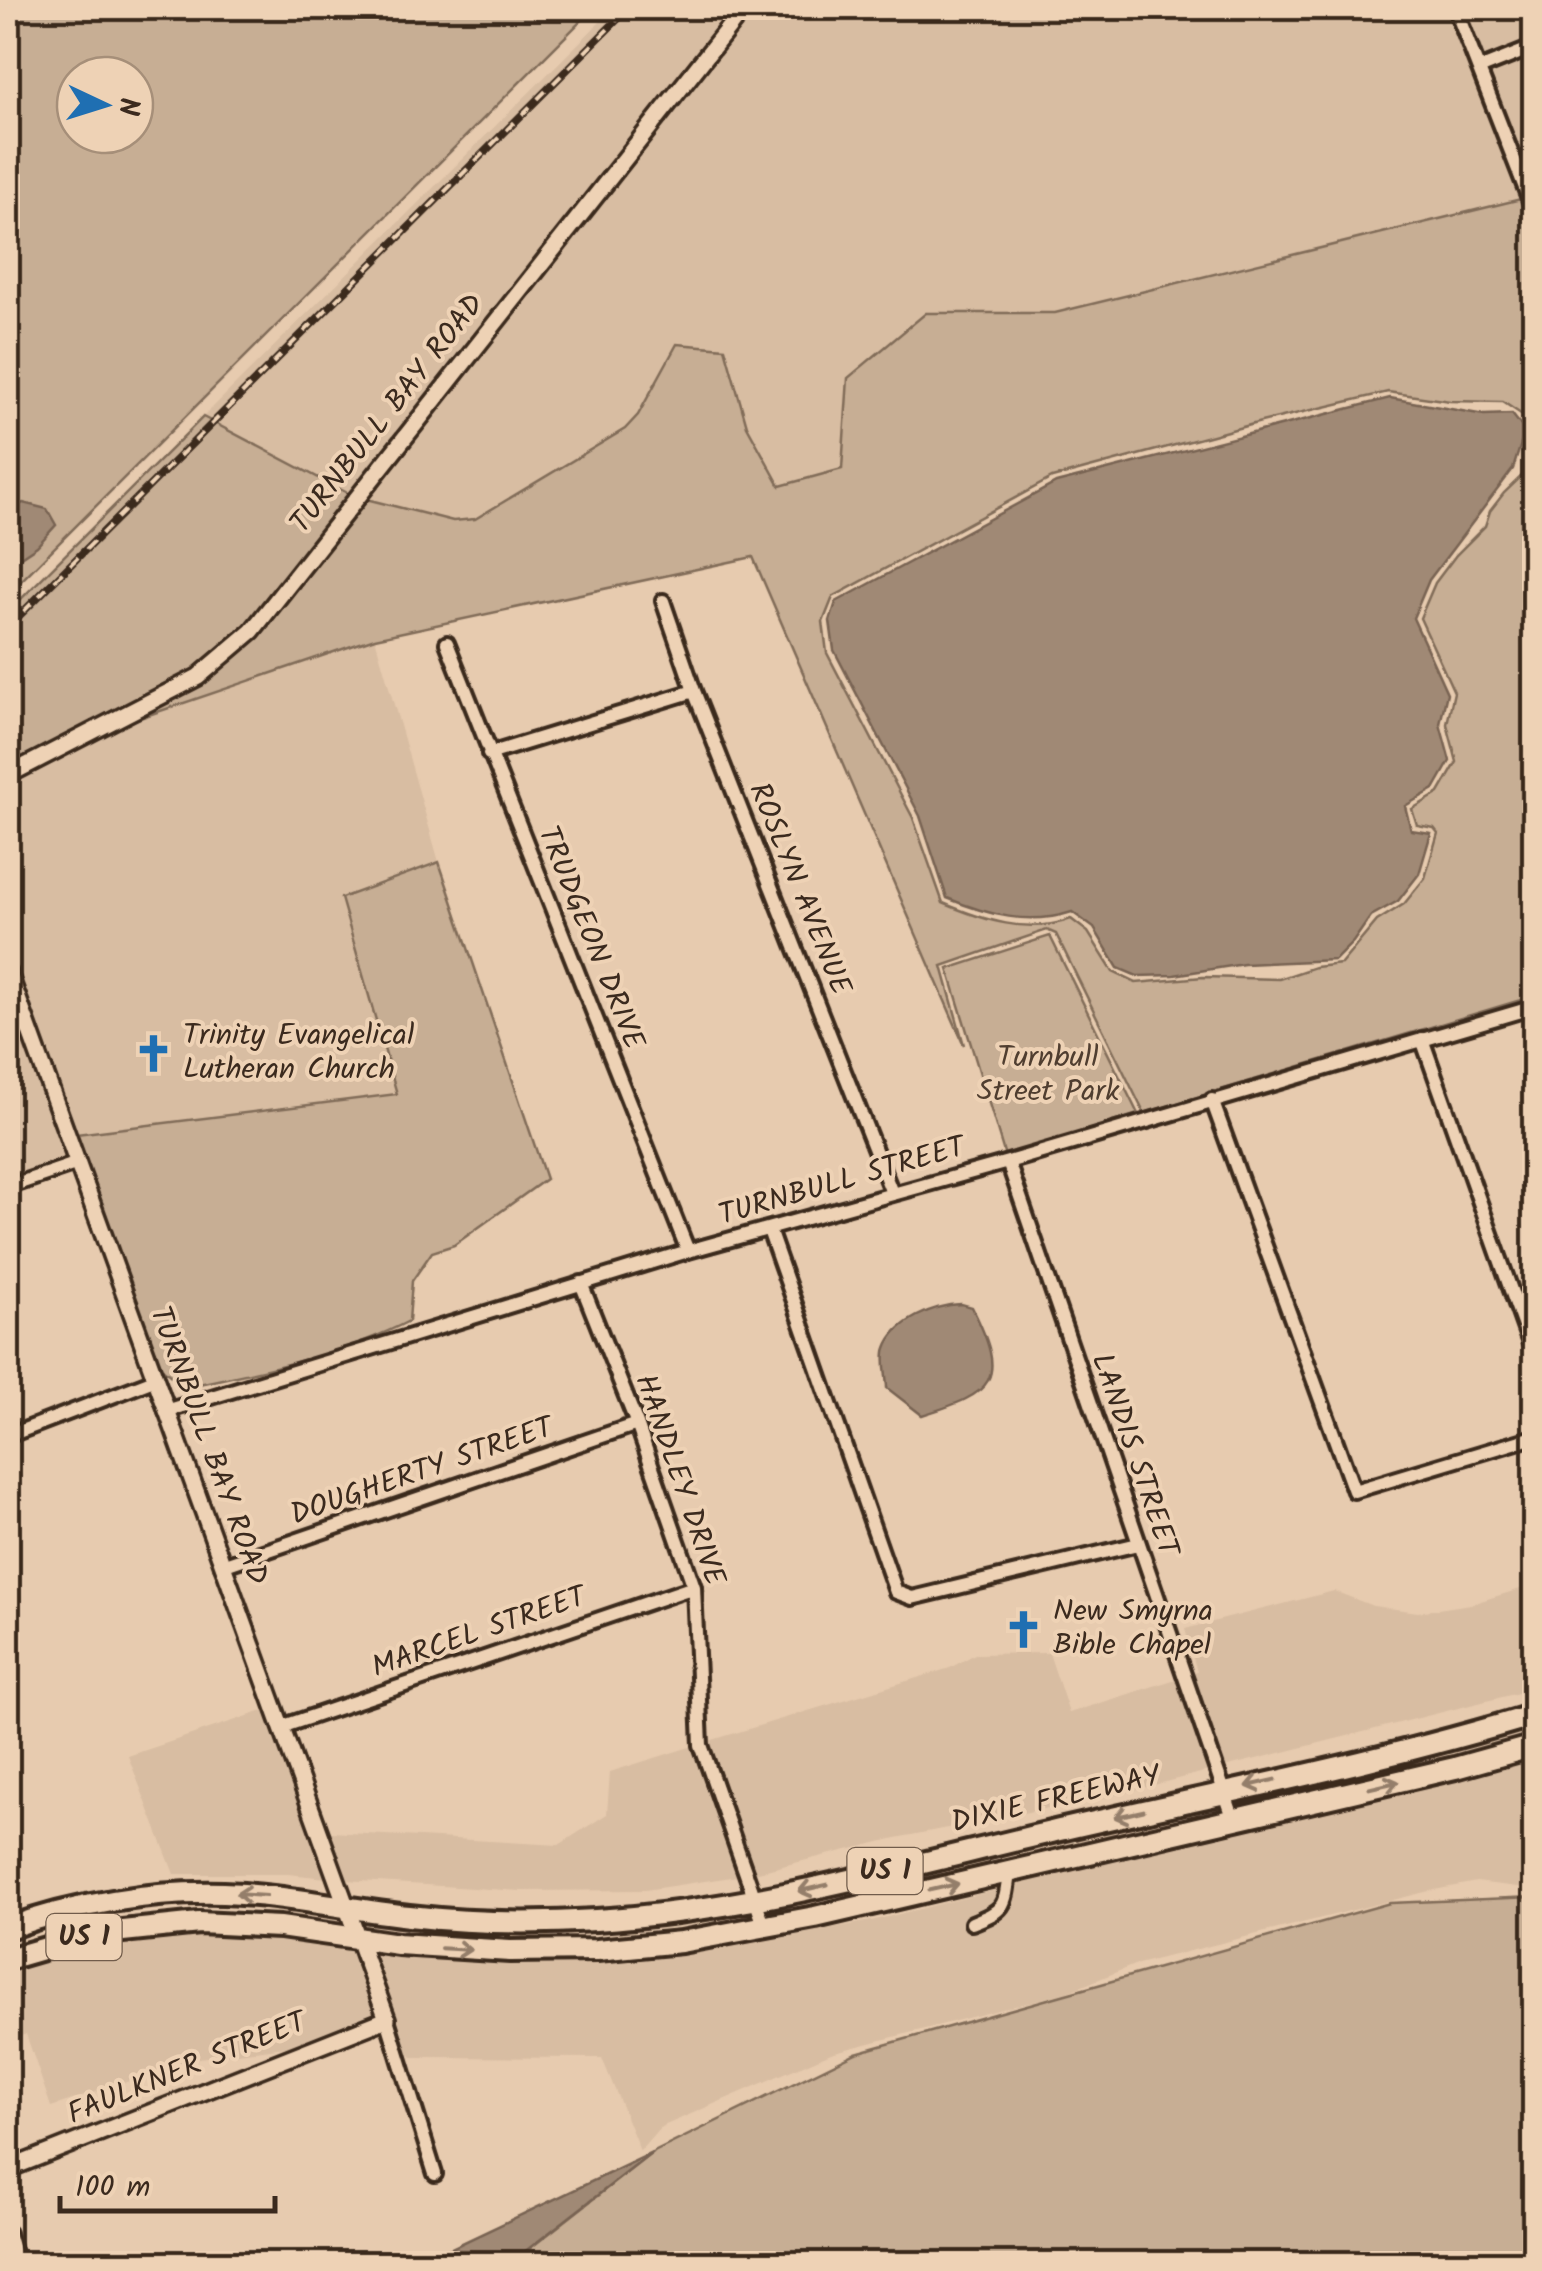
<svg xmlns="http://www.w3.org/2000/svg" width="1542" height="2271" viewBox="0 0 1542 2271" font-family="Kalam,sans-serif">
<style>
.built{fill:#d8bda2}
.green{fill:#c7ae94;stroke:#816c59;stroke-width:2.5;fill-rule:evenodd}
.water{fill:#a08974;stroke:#786352;stroke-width:2.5}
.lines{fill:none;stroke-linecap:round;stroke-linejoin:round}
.minor-casing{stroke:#3b2a1e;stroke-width:20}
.tertiary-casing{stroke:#3b2a1e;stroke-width:22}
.primary-casing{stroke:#3b2a1e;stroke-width:28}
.minor{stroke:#eed2b5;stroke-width:12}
.tertiary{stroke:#eed2b5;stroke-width:15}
.primary{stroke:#eed2b5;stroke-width:20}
.rail-casing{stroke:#3b2a1e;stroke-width:8}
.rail{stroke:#eed2b5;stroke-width:4;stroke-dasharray:11;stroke-linecap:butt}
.oneway{stroke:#947e6a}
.labels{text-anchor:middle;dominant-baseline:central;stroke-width:8;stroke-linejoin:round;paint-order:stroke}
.shield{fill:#eed2b5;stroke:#715c4b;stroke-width:2.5}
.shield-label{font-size:28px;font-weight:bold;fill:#3b2a1e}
.street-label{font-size:30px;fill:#3b2a1e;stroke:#eed2b5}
.poi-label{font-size:30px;fill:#3b2a1e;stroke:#eed2b5;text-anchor:start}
.park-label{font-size:30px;fill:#503e30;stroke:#eed2b5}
</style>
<rect width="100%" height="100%" fill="#e7cbaf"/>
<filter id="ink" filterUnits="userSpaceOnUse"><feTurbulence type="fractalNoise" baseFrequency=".01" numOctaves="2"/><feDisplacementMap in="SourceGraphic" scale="20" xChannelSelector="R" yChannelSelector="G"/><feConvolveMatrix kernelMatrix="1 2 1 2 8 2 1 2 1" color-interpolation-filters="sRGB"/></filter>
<g filter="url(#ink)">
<path class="built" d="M614 8H733L349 494 203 417Z
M754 8H996L1008 16 1024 8H1446L1521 199 1055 313H926L848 378 842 469 780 486 747 426 725 348 677 344 638 415 625 429 475 519 453 521 366 499Z
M1463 8H1534V39L1484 59Z
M1534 55V188L1489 73Z
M375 638 439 862 342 898 398 1094 76 1134 8 945V784L128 722Z
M8 998 68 1159 8 1180Z
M1530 1586 1534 1599V1689L1224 1767 1192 1674 1197 1672 1185 1629 1334 1591 1373 1606 1418 1612 1471 1604Z
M1049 1653 1069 1713 1176 1679 1208 1771 1115 1795 896 1838 754 1873 709 1741 950 1668 975 1654Z
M266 1710 327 1878 288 1874H174L128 1756Z
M294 1731 331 1832 559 1845 607 1814 610 1772 693 1746 738 1876 645 1890 522 1891 345 1880 291 1732Z
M1534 1755V1889L1476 1882 1429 1891 1134 1965 1065 1993 831 2053 661 2127 640 2151 602 2058 412 2057 406 2051 371 1948 435 1955 591 1963 735 1945 871 1921Z
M240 1931 353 1945 377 2015 301 2045 199 2058 51 2107 26 2034 8 2041V1967L96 1942 143 1935Z"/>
<path class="green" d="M8 8H594L8 594ZM75 75H135V135H75Z
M1521 199 1534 234V436L1524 416 1503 402 1450 401 1388 392 1261 422 1052 478 833 597 823 622 827 653 913 818 943 903C983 920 1028 935 1071 919L1088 932 1113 972 1136 983 1203 977 1279 979 1315 967 1341 964 1377 921 1404 904 1425 878 1438 833 1434 828 1417 825 1412 809 1439 793 1457 762 1447 724 1454 692 1420 618 1435 583 1456 555 1485 526 1490 511 1504 493 1529 469 1534 451V996L1144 1113 1056 934 1047 930 942 966 964 1045 753 557 375 638 128 722 204 683 258 636 366 499 453 521 475 519 625 429 638 415 677 344 725 348 747 426 780 486 842 469 848 378 926 313H1055Z
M203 417 349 494 245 626 193 672 27 757 8 763V612Z
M439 862 546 1179 454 1245 432 1252 412 1281 409 1321C339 1357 261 1370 185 1387L157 1365 76 1134 397 1094 341 898Z
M1050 936 1138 1114 1005 1156 948 969Z
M1534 1897V2263L510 2264 652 2153 856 2053 1390 1903Z"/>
<path class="water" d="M1390 398 1484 415 1512 414 1525 431 1513 469 1429 580 1413 618 1447 693 1440 724 1450 761 1434 789 1405 806 1411 830 1431 833 1419 874 1398 901 1371 916 1353 942 1335 960 1244 964 1174 975 1137 976 1118 968 1094 928 1072 912C1029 926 988 915 947 898L920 816 834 650 830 621 836 602 1056 483Z
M23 503 47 509 56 525 37 546 16 560 13 535 19 505Z
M961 1304 972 1307C1009 1381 994 1393 922 1415L887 1388C887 1377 882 1358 886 1348 895 1321 934 1305 961 1304Z
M652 2153 510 2263H420Z"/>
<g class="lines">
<defs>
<path id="minor" d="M1455 8 1534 211
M1479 69 1534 47
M663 601 694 691 892 1193
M447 643 688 1251
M489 754 694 691
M1422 1039 1534 1355
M1212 1100 1354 1491 1534 1437
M1008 1162 1234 1820
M8 1187 78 1163
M769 1230 896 1592 912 1598 1138 1544
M581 1283 637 1424 694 1587 701 1745 765 1928
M166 1411 688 1251 1008 1162 1534 1007
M8 1436 154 1380
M222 1566 637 1424
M281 1727 694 1587
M972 1923C1005 1910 1005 1907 1009 1872
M387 2019 435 2174
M8 2233 17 2264"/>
<path id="tertiary" d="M8 775 198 677 252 631 744 8
M8 971 387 2019 8 2169"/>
<path id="primary" d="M8 1928C75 1904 151 1891 223 1893 285 1895 347 1909 409 1916 470 1923 534 1924 596 1920 755 1910 909 1865 1064 1829 1220 1793 1381 1762 1534 1715
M8 1959 94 1934 199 1923 280 1927 398 1944 510 1951 597 1950 681 1942 815 1917 1455 1768 1534 1746"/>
</defs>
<use href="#minor" class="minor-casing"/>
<use href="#tertiary" class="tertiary-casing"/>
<use href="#primary" class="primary-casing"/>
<use href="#minor" class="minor"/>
<use href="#tertiary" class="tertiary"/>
<use href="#primary" class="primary"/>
<defs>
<path id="rail" d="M8 627 629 8"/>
</defs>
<use href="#rail" class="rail-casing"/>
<use href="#rail" class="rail"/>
</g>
<defs><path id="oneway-shaft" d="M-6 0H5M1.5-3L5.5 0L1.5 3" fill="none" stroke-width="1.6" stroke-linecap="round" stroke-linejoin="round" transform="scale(2.5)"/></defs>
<g class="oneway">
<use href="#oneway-shaft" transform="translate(1261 1783) rotate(167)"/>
<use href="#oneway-shaft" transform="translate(1384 1785) rotate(-13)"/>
<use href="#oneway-shaft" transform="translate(1129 1814) rotate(167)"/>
<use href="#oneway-shaft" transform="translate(944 1887) rotate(-13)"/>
<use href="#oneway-shaft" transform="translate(813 1888) rotate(167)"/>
<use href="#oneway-shaft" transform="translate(251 1895) rotate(-176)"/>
<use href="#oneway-shaft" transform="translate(456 1949) rotate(3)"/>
</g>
</g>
<defs>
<symbol id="church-bare" viewBox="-9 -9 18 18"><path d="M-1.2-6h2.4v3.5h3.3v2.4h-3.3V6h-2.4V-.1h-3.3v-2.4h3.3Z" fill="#1f6fb2" stroke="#eed2b5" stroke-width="2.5" paint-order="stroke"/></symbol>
</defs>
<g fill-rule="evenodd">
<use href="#church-bare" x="126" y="1026" width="55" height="55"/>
<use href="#church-bare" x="996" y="1602" width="55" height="55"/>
</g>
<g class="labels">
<g class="shield">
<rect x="847.5" y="1848" width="75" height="46" rx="8"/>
<rect x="46.5" y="1914" width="75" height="46" rx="8"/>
</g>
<g class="shield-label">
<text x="885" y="1871">US 1</text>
<text x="84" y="1937">US 1</text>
</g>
<g class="street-label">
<text transform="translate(388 414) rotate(-52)">TURNBULL BAY ROAD</text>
<text transform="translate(799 889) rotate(68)">ROSLYN AVENUE</text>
<text transform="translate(590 938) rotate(68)">TRUDGEON DRIVE</text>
<text transform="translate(842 1182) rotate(-16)">TURNBULL STREET</text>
<text transform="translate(208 1446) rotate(70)">TURNBULL BAY ROAD</text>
<text transform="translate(1134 1455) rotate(71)">LANDIS STREET</text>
<text transform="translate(422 1472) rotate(-19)">DOUGHERTY STREET</text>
<text transform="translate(679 1480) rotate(71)">HANDLEY DRIVE</text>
<text transform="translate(479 1633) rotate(-19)">MARCEL STREET</text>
<text transform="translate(1056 1800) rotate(-13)">DIXIE FREEWAY</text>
<text transform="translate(187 2069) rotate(-22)">FAULKNER STREET</text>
</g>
<g class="poi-label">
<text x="183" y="1036">Trinity Evangelical<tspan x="183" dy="34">Lutheran Church</tspan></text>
<text x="1053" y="1612">New Smyrna<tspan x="1053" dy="34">Bible Chapel</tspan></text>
</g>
<g class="park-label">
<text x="1048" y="1058">Turnbull<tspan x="1048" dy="34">Street Park</tspan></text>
</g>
</g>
<rect width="1542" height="2271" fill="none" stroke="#eed2b5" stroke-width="40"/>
<rect x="20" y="20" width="1502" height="2231" fill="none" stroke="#3b2a1e" stroke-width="4" filter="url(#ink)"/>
<g transform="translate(105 105) rotate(94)"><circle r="48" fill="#eed2b5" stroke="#a68f79" stroke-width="2.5"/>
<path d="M0-8L18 38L0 25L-18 38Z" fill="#1f6fb2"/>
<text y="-15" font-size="28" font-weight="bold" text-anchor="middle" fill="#3b2a1e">N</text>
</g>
<path d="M60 2196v15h215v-15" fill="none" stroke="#3b2a1e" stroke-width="5"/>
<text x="75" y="2196" font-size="30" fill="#3b2a1e" stroke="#eed2b5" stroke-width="8" paint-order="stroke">100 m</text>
</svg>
